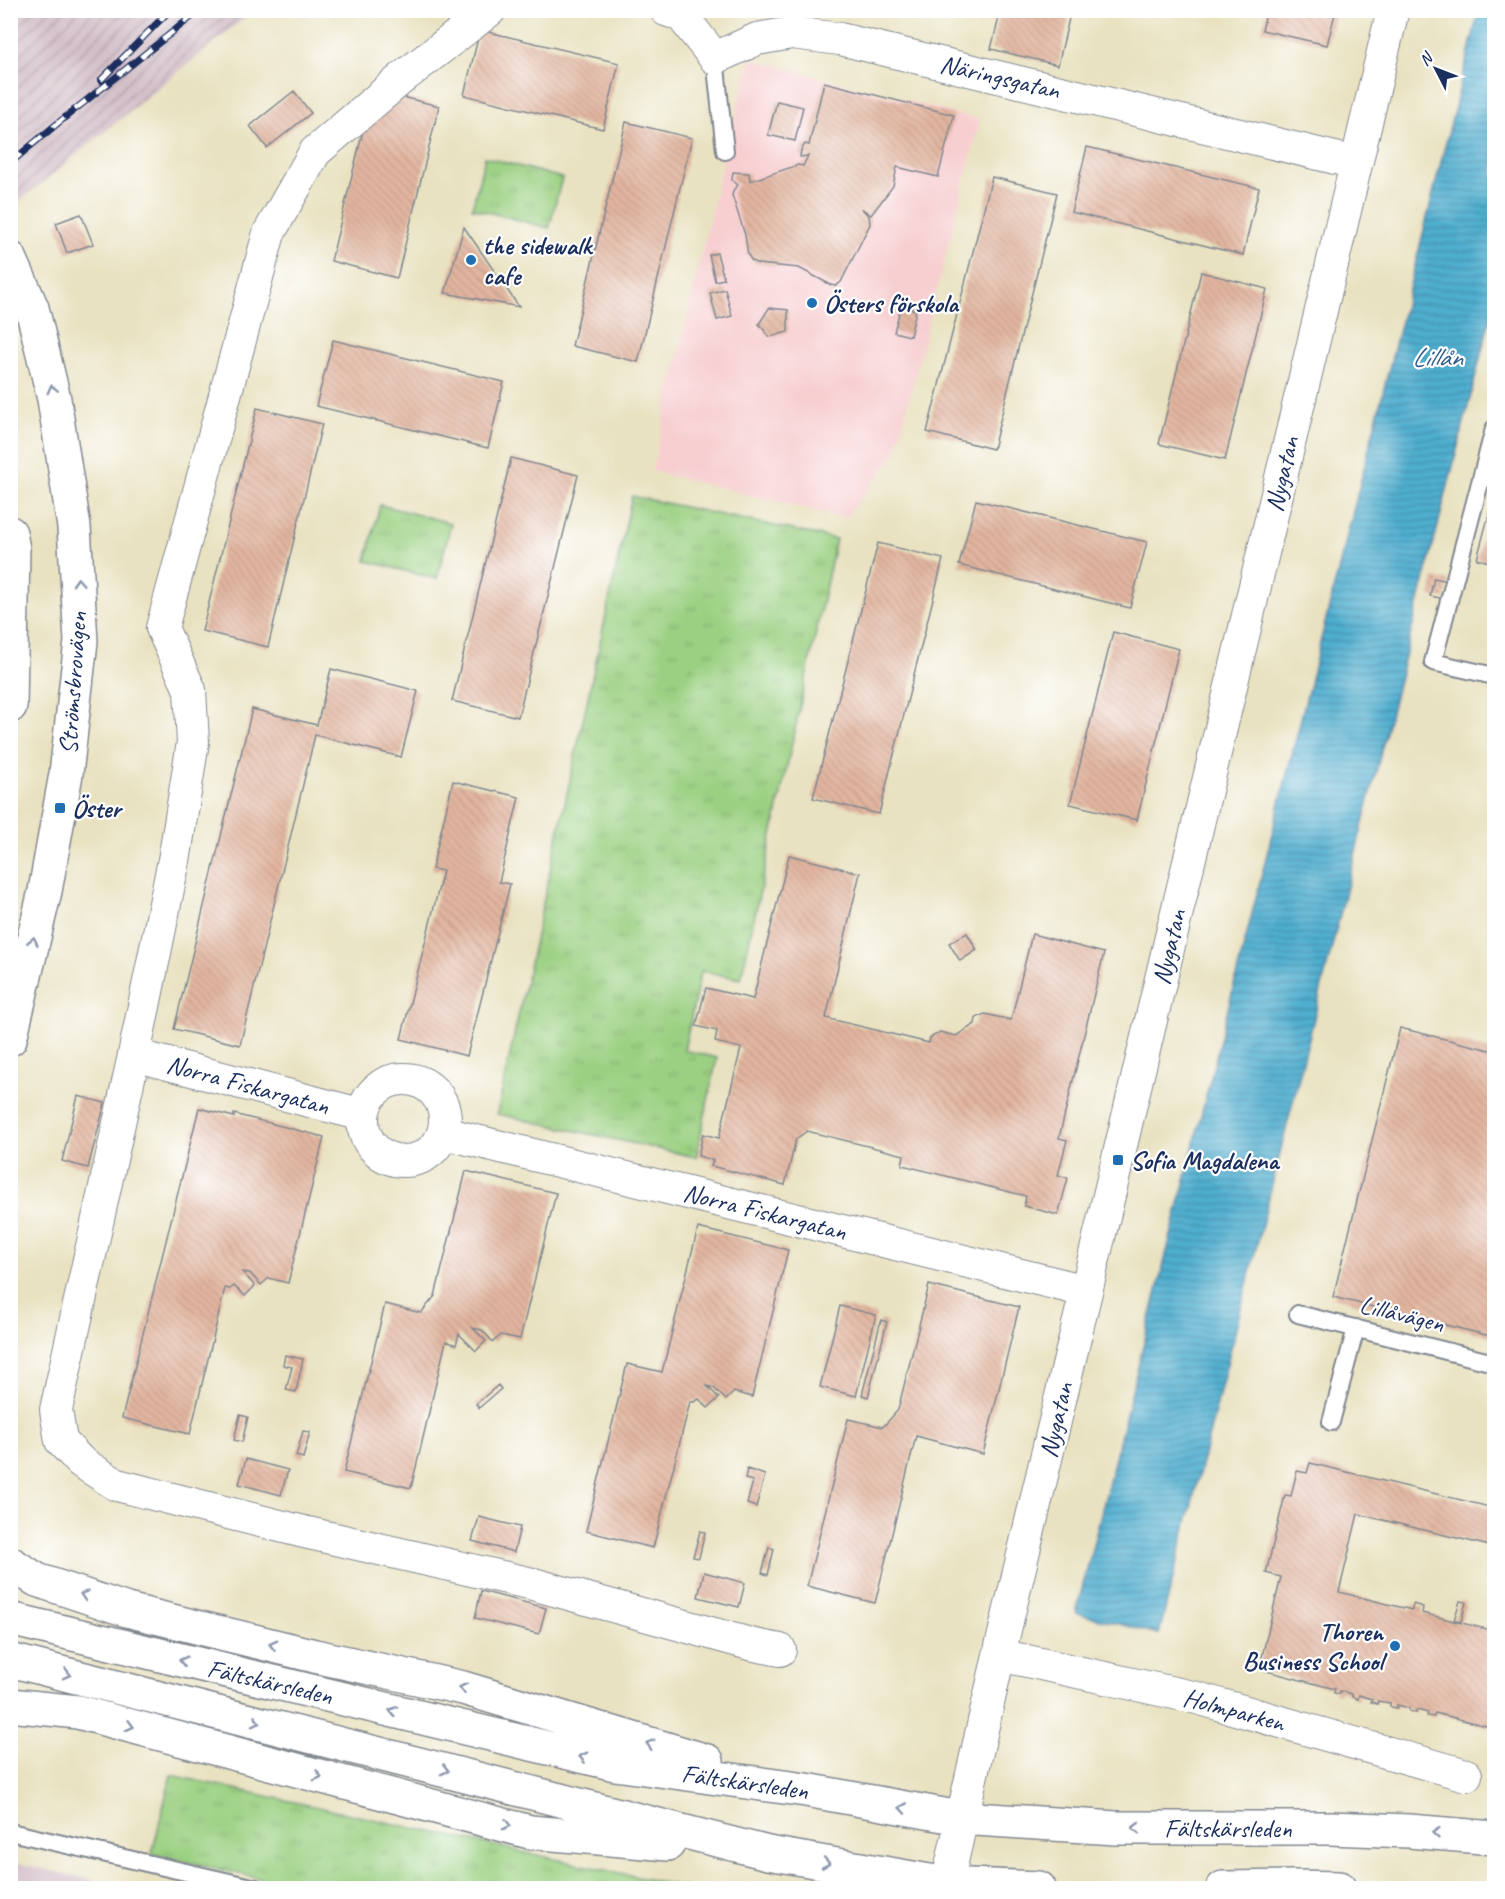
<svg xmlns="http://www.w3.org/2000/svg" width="1505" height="1899" viewBox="0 0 1505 1899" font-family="Caveat,sans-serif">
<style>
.built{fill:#f7cfd1}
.industrial{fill:url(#industrial-furrows)}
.railway{fill:#d2bdc6}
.park{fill:url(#park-tufts);stroke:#5b8070;stroke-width:1.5}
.water{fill:url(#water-rules);stroke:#366e96;stroke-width:1.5}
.building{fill:url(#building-back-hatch)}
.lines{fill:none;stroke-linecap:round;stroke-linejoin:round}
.service-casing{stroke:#828890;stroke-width:20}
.minor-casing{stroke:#828890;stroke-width:34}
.secondary-casing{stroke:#828890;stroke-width:36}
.service{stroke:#fff;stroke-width:16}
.minor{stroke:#fff;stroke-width:32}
.secondary{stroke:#fff;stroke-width:33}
.rail-casing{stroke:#1b2f5e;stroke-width:7}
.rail{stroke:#fff;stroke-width:4.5;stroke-dasharray:14;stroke-linecap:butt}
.oneway{stroke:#8d97ae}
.poi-dot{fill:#1f6fb2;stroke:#fff;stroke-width:2}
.labels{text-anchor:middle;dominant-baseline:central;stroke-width:4.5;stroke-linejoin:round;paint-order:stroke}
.street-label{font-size:26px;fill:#1b2f5e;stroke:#fff}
.poi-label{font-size:26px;font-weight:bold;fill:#1b2f5e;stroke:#fff;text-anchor:start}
.water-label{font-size:27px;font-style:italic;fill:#2e5b86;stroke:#fff}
</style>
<defs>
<pattern id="industrial-furrows" width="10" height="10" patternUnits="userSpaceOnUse" patternTransform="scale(1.5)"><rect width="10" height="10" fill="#d2bdc6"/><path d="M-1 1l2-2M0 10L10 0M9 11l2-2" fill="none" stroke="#aa9aa4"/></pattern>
<pattern id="park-tufts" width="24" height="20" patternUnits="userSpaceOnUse" patternTransform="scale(1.5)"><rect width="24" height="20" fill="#9bd082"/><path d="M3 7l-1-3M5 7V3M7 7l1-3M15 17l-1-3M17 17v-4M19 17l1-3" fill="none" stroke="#85b373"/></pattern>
<pattern id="water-rules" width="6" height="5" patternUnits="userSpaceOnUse" patternTransform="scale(1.5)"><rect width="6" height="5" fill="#50aecf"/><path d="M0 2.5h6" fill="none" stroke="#428eab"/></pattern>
<pattern id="building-back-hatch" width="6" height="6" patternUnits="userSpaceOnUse" patternTransform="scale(1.5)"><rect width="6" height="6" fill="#e2b59f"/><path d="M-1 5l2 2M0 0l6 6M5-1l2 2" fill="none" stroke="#c19c8b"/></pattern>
</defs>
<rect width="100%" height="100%" fill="#fff"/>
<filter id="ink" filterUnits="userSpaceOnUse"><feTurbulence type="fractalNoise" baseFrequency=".0167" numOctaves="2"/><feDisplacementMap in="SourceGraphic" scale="12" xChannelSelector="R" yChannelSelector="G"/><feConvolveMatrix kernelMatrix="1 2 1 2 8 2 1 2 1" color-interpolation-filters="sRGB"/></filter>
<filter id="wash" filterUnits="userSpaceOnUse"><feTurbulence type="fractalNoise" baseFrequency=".008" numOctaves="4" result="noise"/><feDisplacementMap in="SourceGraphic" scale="24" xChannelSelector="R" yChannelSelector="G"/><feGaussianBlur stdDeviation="1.35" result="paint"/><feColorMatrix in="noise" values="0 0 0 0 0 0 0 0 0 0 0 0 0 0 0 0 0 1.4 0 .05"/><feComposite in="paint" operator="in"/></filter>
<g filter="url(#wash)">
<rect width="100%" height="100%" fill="#e9e2c1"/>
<path class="built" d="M751 59 980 120 895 455 845 518 652 471 725 151Z"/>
<path class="industrial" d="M11 10H253V11L11 208Z"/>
<path class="railway" d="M11 1862 75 1876 127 1888H11Z"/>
<path class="park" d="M485 157 562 178 549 228 472 208Z
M632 496 836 539 741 979 701 971 684 1050 717 1058 696 1157 497 1114Z
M380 505 451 523 437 579 366 561Z
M171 1775 688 1888H302L152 1854Z"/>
<path class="water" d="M1479 11H1494V303L1159 1634 1076 1613Z"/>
<g id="blocks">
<path class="building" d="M1001 10H1071L1058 65 991 49Z
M1267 10H1336L1327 45 1262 30Z
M480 30 619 63 603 129 464 95Z
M824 82 954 115 938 177 897 167 893 186 871 215 861 208 869 216 870 224 841 282 836 286 831 285 799 268 758 264 752 261 748 255 745 235 732 195 734 189 738 185 732 180 733 172 749 173 750 181 798 165 803 166 808 156 800 157 801 150 805 144 809 145Z
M373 90 439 106 397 278 331 261Z
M294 91 311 113 267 148 250 126Z
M777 101 803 107 795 141 768 135Z
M626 122 692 138 638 362 572 346Z
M1087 147 1259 188 1243 255 1071 212Z
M992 177 1057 193 993 449 927 432Z
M81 214 93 244 67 253 56 223Z
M464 227 519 307 445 293Z
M717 253 724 279 715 281 709 255Z
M1201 272 1267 289 1225 460 1159 444Z
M725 289 732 316 717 320 710 293Z
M901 306 916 310 910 336 894 332Z
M769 308 788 310V332L770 337 759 324Z
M333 340 504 382 488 448 316 406Z
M257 408 322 424 268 647 202 631Z
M511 458 578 475 518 717 452 701Z
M1494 495V563L1477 559Z
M976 500 1147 542 1130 608 959 565Z
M878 543 943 559 879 814 813 798Z
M1434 578 1449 581 1445 599 1430 596Z
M1113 632 1179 649 1137 820 1070 804Z
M331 669 418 691 401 757 315 735 240 1045 174 1029 252 709 317 725Z
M453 781 519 797 499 882 510 884 467 1056 401 1039 443 871 432 869Z
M789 855 860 873 826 1018 929 1043 930 1038 940 1032 956 1036 975 1024 976 1018 985 1014 1011 1020 1032 934 1104 953 1059 1138 1067 1140 1058 1175 1068 1178 1058 1215 1024 1206 1026 1196 902 1165 904 1155 807 1131 796 1139 785 1185 711 1166 713 1160 698 1156 703 1134 719 1138 741 1048 715 1042 717 1031 696 1026 706 988 753 999Z
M967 933 977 950 960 961 949 943Z
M1400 1028 1494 1051V1337L1333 1297Z
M78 1096 105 1103 88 1168 62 1161Z
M199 1108 234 1117V1114L324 1137 288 1283 269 1278 261 1285 250 1273 242 1272 255 1286 245 1296 234 1286 230 1289 225 1288 190 1434 122 1418Z
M466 1171 556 1193 520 1339 501 1335 493 1342 482 1330 473 1328 486 1341 476 1351 459 1334 456 1345 446 1341 411 1488 344 1472 385 1304 421 1313 435 1296Z
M698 1228 788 1250 752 1397 734 1392 726 1400 714 1388 707 1386 719 1398 708 1408 699 1399 694 1402H690L653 1548 586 1531 627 1364 662 1372Z
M929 1285 1019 1307 983 1454 916 1436 875 1603 807 1586 848 1419 883 1427 898 1410Z
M840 1306 876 1315 856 1396 820 1387Z
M881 1320 887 1322 868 1397 862 1395Z
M285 1355 303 1359 296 1392 286 1390 292 1367 283 1365Z
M498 1385 501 1389 479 1408 476 1404Z
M240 1415 248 1417 242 1442 234 1440Z
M303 1431 310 1432 303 1458 296 1456Z
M246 1459 288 1470 281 1495 239 1484Z
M1310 1463 1494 1508V1547L1358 1514 1339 1592 1412 1610 1413 1604 1423 1607 1422 1613 1494 1631V1728L1435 1713 1434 1717 1427 1716 1428 1713 1417 1710 1416 1713 1409 1711V1708L1397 1705V1708L1390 1707V1703L1378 1701 1377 1704 1371 1702 1372 1699 1359 1695 1358 1699 1352 1697V1694L1340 1691 1339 1694 1334 1693 1335 1689 1259 1669 1281 1577 1266 1573 1285 1495 1291 1496 1297 1471 1307 1473Z
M747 1469 765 1475 756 1507 747 1504 753 1481 745 1479Z
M479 1517 520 1527 514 1552 472 1541Z
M700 1531 705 1532 699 1558 693 1557Z
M769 1547 774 1549 768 1575 762 1573Z
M704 1572 745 1583 739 1607 698 1597Z
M481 1591 546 1608 539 1634 475 1618Z
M1460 1601 1466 1602 1461 1622 1454 1620Z"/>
</g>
</g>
<g filter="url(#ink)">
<use href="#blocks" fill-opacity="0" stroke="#828890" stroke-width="1.5"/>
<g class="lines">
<defs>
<path id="service" d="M715 58 725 151
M1494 429 1433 662 1494 676
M1298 1314 1494 1363
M1331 1422 1356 1328
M10 1832 256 1888"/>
<path id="minor" d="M490 10 402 78 315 152 269 233 162 628 190 690 193 742 175 855 134 1055 56 1410 61 1441 81 1462 117 1485 304 1532 533 1584 750 1644 780 1650
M666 10 681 15 715 58 757 39 792 33 840 39 1356 163
M134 1055 363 1115
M363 1120a41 41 0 1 1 82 0a41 41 0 1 1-82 0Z
M444 1133 1086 1291
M999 1655 1197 1698 1466 1775
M947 1884 999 1655 1393 10"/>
<path id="secondary" d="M10 258 32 308 54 399 74 527 81 641 66 774 45 891 10 1039
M10 533 13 549 10 706
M10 1563 37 1580 127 1610 315 1656 463 1688 707 1761
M10 1619 615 1764 806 1790 960 1818 1116 1828H1330L1409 1831 1494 1838
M10 1660 768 1853 947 1884 1039 1888
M10 1705 78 1712 530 1832 668 1844
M1223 1888 1294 1887 1339 1888"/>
</defs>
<use href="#service" class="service-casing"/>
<use href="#minor" class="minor-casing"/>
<use href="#secondary" class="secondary-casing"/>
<use href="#service" class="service"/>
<use href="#minor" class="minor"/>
<use href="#secondary" class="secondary"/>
<defs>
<path id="rail" d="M101 80 170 10
M10 163 58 123 200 10"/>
</defs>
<use href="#rail" class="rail-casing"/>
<use href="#rail" class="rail"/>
</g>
<defs><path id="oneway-chevron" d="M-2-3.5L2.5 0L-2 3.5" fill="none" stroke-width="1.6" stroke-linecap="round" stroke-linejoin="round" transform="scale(1.5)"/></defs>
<g class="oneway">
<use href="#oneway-chevron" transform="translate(52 389) rotate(-104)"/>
<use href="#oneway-chevron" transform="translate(78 582) rotate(-93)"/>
<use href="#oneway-chevron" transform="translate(33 941) rotate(-77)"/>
<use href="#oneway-chevron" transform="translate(84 1595) rotate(-162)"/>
<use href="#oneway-chevron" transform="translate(273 1645) rotate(-166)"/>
<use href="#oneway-chevron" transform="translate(183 1661) rotate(-167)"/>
<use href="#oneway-chevron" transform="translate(67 1674) rotate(14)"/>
<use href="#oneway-chevron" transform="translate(463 1688) rotate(-166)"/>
<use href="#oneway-chevron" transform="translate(393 1711) rotate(-167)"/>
<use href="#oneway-chevron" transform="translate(256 1722) rotate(14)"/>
<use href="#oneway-chevron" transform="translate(130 1726) rotate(15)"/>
<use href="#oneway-chevron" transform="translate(650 1744) rotate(-163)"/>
<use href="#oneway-chevron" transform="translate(583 1757) rotate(-167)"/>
<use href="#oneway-chevron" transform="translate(445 1770) rotate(14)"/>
<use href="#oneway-chevron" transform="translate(318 1776) rotate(15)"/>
<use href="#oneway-chevron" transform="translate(903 1808) rotate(-170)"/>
<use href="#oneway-chevron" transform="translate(507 1825) rotate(15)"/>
<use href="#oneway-chevron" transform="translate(1136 1828) rotate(180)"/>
<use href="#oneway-chevron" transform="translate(1436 1833) rotate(-175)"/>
<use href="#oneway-chevron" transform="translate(826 1863) rotate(10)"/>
</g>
</g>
<g class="poi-dot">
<circle cx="471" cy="260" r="6"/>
<circle cx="812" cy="303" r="6"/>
<rect x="54" y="802" width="12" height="12" rx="3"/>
<rect x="1112" y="1154" width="12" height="12" rx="3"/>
<circle cx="1395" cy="1646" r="6"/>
</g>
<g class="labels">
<g class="street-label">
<text transform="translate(1000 77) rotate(13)">Näringsgatan</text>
<text transform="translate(1282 474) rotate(-77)">Nygatan</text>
<text transform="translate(73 683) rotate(-86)">Strömsbrovägen</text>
<text transform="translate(1169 947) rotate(-77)">Nygatan</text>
<text transform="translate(248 1085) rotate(15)">Norra Fiskargatan</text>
<text transform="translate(765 1212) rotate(14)">Norra Fiskargatan</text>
<text transform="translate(1402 1314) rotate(14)">Lillåvägen</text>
<text transform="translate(1056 1420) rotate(-77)">Nygatan</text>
<text transform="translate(270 1682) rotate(13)">Fältskärsleden</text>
<text transform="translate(1234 1710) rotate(15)">Holmparken</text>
<text transform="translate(745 1782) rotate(8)">Fältskärsleden</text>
<text x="1228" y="1828">Fältskärsleden</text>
</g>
<g class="poi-label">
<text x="483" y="245">the sidewalk<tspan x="483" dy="30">cafe</tspan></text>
<text x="824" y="303">Östers förskola</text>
<text x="72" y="808">Öster</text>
<text x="1130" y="1160">Sofia Magdalena</text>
<text x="1383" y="1631" text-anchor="end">Thoren<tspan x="1383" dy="30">Business School</tspan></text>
</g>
<g class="water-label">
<text x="1437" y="357">Lillån</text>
</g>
</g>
<rect width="1505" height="1899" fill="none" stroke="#fff" stroke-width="36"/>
<g transform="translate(1436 69) rotate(312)" stroke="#ffffff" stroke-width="4.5" paint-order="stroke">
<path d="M0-4.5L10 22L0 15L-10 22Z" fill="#1b2f5e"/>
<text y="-9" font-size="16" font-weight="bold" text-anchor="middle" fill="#1b2f5e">N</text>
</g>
</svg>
